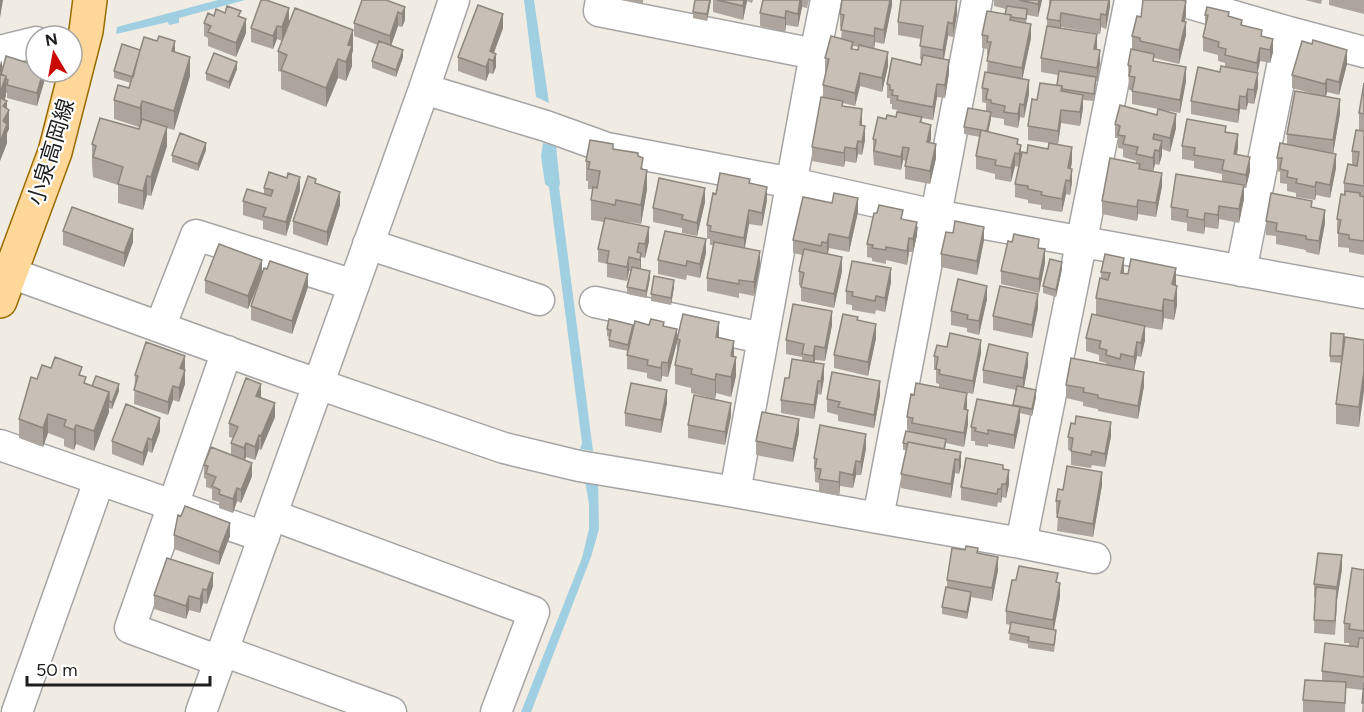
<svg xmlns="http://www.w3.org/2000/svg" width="1364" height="712" viewBox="0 0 1364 712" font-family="Figtree,'Noto Sans JP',sans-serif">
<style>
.water{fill:#a0cfe1}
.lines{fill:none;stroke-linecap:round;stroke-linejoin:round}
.minor-casing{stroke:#a5a5a5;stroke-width:33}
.major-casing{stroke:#986c00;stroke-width:36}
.minor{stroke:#fff;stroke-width:30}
.major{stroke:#ffd799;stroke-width:33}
.wall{fill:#aca49d;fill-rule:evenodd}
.shaded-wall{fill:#8c867f}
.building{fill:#c8bfb6;stroke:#8c867f;stroke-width:1.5}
.labels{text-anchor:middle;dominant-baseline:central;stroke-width:4.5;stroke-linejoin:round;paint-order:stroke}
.street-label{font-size:22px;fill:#1e1e1e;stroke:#fff}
</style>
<rect width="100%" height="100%" fill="#f0ece3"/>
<path class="water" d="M218 0H245L179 18V23L169 25 168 22 116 34 117 27Z
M524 0H534L549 103 536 97Z
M543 143 556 146 560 184 559 187 593 451 580 449 582 443 549 187 545 184 541 156Z
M598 479 599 529 591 557 531 712H521L582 558 589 529V504L585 481Z"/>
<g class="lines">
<defs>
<path id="minor" d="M601 0 599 11 815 54 826 0
M977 0 878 518 1021 543
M1178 0 1289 32 1241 271
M1289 32 1364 52
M0 51 36 42
M815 54 735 492 878 518
M424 89 546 126 607 148 792 183 935 215 1364 293
M368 244 539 300
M11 273 286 373 504 448 579 466 735 492
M595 302 762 338
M160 327 196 235 354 285
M0 445 264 537
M272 515 534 612 496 712
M1095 558 1021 543 1130 0
M223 651 391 712
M219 661 130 628 227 351
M17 712 99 481
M201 712 424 89 454 0"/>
<path id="major" d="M0 301 55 152 86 31 90 0"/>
</defs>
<use href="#minor" class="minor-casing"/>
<use href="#major" class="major-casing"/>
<use href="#minor" class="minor"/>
<use href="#major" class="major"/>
</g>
<path class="wall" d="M623 0H643V4Z
M711 0 707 21 693 18V12Z
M713 0H753L752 3 747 1 743 20 713 12Z
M763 0H809L807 8 802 7 798 27 786 25 785 32 760 26V13Z
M892 0V5L884 44 875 42 874 49 888 66 882 92 860 86 855 106 843 103V106L862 123V125L865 140 862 155 858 154 856 163 845 161 844 167 812 161V147L823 97V85L826 72H825V58L841 39 842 28 840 27V14ZM853 46 859 47 858 50 853 49Z
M994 0H1042L1038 17 1027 15 1026 23 1031 38 1022 79 1029 94 1024 118 1020 117 1018 128 1004 125V119L991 117 988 132 1018 144 1021 158 1027 153 1048 149 1049 143 1028 140V126L1037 100 1057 85 1058 75 1041 72V58L1047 26V19L1050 5 1049 4V0H1110V6L1106 29 1101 27 1100 34 1061 27V28L1097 49 1100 63 1097 81H1096L1094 101 1083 100V108L1080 126 1061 123 1058 144 1072 161 1071 169 1072 182 1070 195 1066 194 1062 212 1041 209V205L1028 203V200L1015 197V184L1019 167 1015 166 1011 182 995 179V174L976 169V156L980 137 964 134V127L986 111V103L982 102V88L987 72 988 55H987V49L982 48V35L1005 14 1006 9 994 6Z
M1305 0H1322L1321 4Z
M1329 0H1364V14L1329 5Z
M405 7V20L402 27 398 26 391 45 403 57 396 77 372 68V61L378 45 354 36V23Z
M957 14 953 37 948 36 944 59 949 73 945 98 937 97 933 120 922 118V123L931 138 930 143 936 158 930 184 905 179V166L906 161 903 160 901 170 874 165 873 153V139L886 119 896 117 897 113V110L892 109V104H890V98H887V84L921 65 922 60 920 59 921 39 898 35V22Z
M1186 15 1185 22 1186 35 1179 64 1154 58V61L1186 81 1180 113 1132 104V90H1129L1128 65 1132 49V36L1141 17Z
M1205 15 1229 17 1262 36 1273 52 1270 63 1260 61 1257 73 1258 87 1254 104 1248 103 1246 110 1240 109 1238 123 1191 114V101L1225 67V63L1218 61V55L1203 51V37L1205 28Z
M214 16 241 17 246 33 236 57 208 46V38L204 36V23Z
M289 22 282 41 277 39 273 49 251 42V28Z
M503 28 494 53 496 67 493 74 489 73 486 81 458 71V57Z
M140 50 175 52 190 76 174 130 167 128V146L151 196 147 195 143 210 118 203V185L93 177 92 164V144L139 129V127L114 119V100L129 88 131 83 114 78V71Z
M353 50 352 54V66L346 81 338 78 326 107 281 89V72L278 71V51Z
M0 60 2 73 47 72 37 106 7 98V93H6L4 100 7 108 9 129 7 133V143L0 161Z
M1347 64 1339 95 1327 92 1326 97 1340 113 1333 154 1336 168 1330 198 1316 195 1315 200 1296 197V193L1287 191V184L1280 183V172L1277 171V158L1287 144V134L1317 95 1292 88V75Z
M237 69 229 89 206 80V73Z
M1364 83V255L1349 252V248L1338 247V233H1337V219L1344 195V183L1352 165V151L1359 131V113Z
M1115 124 1176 128 1170 152 1162 149V155L1159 165 1155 164 1153 171 1162 186 1156 217 1138 214 1137 221 1102 214V201L1136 163V161L1123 157V149L1118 148V138H1115Z
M1226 132 1238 147 1237 155 1250 171 1246 188H1244V199L1239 223 1219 219 1218 229 1205 227 1204 234 1187 231V223L1171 220V207L1222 181V174L1194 168V161L1182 159V146Z
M613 149 638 157 643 169 647 189 641 224 616 220 649 241 645 258 641 257V269L650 278 646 298 627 294V287L631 271H629L627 281 607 277V264L598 262V249L604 222 591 220V200L593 189H588V181H586V161Z
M206 150 198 171 172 162V155Z
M287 178 300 190 286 236 263 229V221L243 215V201L264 194V188Z
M750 183 767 200 762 226 749 224 745 248 760 265 754 296 739 293V298L707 291V278L714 245H710V239H707V225L716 194Z
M316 184 340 205 327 246 293 234V221Z
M705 202 697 236 682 233V228L653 222V208Z
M1312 207 1325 223 1319 255 1306 252V250L1276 244V236L1266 235V221Z
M858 212 849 252 829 248 828 254 842 271 834 308 801 301V286L799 285V271L802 255 793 253V240Z
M903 219 917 235 913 252H909L907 265 886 260V264L872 261V258L867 257V244Z
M63 231 133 242 124 267 63 245Z
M984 240 977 275 941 267V254Z
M706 253 700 278 687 275 686 280 658 274V260Z
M1045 263 1039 293 1001 284V271Z
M267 269 308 287 292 334 251 320V306Z
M1062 269 1056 297 1043 293V286Z
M1101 272 1124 273 1176 285 1177 305 1174 320 1164 318 1162 330 1145 327V340L1141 357 1137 356 1134 370 1144 386 1138 419 1098 411V409L1083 406V402L1066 398V385L1106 365V363L1099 361V355L1086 351V338L1096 315V298L1101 278Z
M262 274 248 309 205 293V280Z
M891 282 885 312 876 310 875 314 852 310V305L846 304V291Z
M674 287 671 305 651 301V294Z
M987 299 979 335 967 332V328L951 325V311Z
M1038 308 1032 338 993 330V316Z
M858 320 876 338 868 376 834 368V355Z
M633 325 628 351 609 347V337L607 336V329Z
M649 325 664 326 677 342 668 377 662 376 661 382 647 378V373L627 369V355Z
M832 325 825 361 815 360V363L824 378 821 395 818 394 814 419 781 413V400L789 378 802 361V357L786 354V340Z
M719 337 734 356 736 376 731 397 716 393 715 399 691 393V388L675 384V365L677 354V339Z
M1364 340 1359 427 1336 424V404L1341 363 1330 362V356L1343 348Z
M981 353 973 394 939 387V384L936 383V370H934V356Z
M185 356V384L179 402 173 400 168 415 134 404 135 375Z
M1028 366 1024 387 1036 397 1032 416 1020 413V421L1014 449 988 444V447L975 445V441H971V427L1013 406 1016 390 983 383V370Z
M51 368 82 376 86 384 92 386 119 391 112 409 109 408V412L94 451 76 444 74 450 64 446V439L48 433 43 447 19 438V419L37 379Z
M880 395 874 428 838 421V415L827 412V399Z
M261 398 275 417 261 450 259 449 255 460 246 457 245 460 252 476 241 503 237 501 233 513 219 508V502L212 500V489L206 487V479L204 478V465L231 455V443L233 438 229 437V423Z
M667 403 661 433 625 426V413Z
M967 407 966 410 968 424 964 447 946 443 945 449 961 452V466L959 474 955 473 951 498 901 488V474L906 450H903V443L912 432 907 430V417Z
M731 416 725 445 688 438V425Z
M160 431 152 453 148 451 143 466 112 454V441Z
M799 433 793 462 756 455V441Z
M1111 436 1105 467 1092 465 1091 468 1071 465V451L1068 450V437Z
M866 448 861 475H856L853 488 840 486 839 496 819 492V483L815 482V472L814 471V458Z
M1003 469 1009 484 1006 498 1002 497 1001 503 998 502 997 507 961 500V487Z
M1102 485 1093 537 1057 531 1058 514H1056V501L1063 490Z
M174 535 230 536 219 565 174 549Z
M978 553 998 570 992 601 971 597 967 619 942 614V607L947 587V580Z
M1342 569 1337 600 1335 635 1314 633 1315 598 1314 597V584Z
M1364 570V712H1362L1363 690 1346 688 1345 712H1303V700L1322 681V671L1349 646V643H1344V623Z
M1058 583 1060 597 1054 629 1056 637 1054 652 1028 648V644L1009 640 1011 625 1006 624V611Z
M213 586 207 604 203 603 200 613 189 610 186 619 154 609V595Z"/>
<path class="shaded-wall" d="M0 0H3L0 18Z
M710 0H711L707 21V14Z
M744 0H747V1L743 20V6Z
M800 0H802V7L798 27V14Z
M890 0H892V5L884 44V30Z
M957 0V14L953 37V24Z
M1039 0H1042L1038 17V4Z
M1109 0H1110V6L1106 29V15Z
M1186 1V15L1182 34V21Z
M405 7V20L402 27V14Z
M289 8V22L282 41V27Z
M786 11V25L785 32V18Z
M398 12V26L390 49V36Z
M1061 13V27L1060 35V21Z
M503 14V28L491 60 490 51Z
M1101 14V27L1100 34V20Z
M246 19V33L236 57V43Z
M948 22V36L943 63V50Z
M1186 22V35L1179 64V50Z
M1031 24V38L1022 81V68Z
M277 26V39L273 49V36Z
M875 28V42L874 50V36Z
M353 30V50L352 54V66L346 81V62L348 45Z
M1097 34V48L1094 62V49Z
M1273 39V52L1270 63V50Z
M175 41V60L172 51Z
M1260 48V61L1257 76V63Z
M403 50V57L396 77V70Z
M1100 50V63L1097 81V68Z
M1347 50V64L1339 95V82Z
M888 52V66L882 92V78Z
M496 54V67L493 74V61Z
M190 57V76L174 130V111Z
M338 59V78L326 107V88Z
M489 59V73L486 81V67Z
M2 60V78L0 84V65Z
M949 60V73L945 98V85Z
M237 62V69L229 89V82Z
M1186 67V81L1180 113V100Z
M43 72H47L37 106V93Z
M860 73V86L855 106V93Z
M1258 73V87L1254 104V90Z
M6 76V96L0 113V93Z
M1327 79V92L1325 98V84Z
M1029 80V94L1024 118V105Z
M937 84V97L933 120V107Z
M1248 89V103L1246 110V97Z
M1083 95V108L1080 126V112Z
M1240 96V109L1238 123V110Z
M1340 99V113L1333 154V140Z
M7 101V114L9 110V129L7 133V143L0 161V142L3 106Z
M142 101V121L140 127V108Z
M1020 104V117L1018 128V114Z
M862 109V123L860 138V125Z
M1061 110V123L1058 144V131Z
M991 112V119L987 138V131Z
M1176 114V128L1170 152V138Z
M931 125V138L927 156V142Z
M865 126V140L862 155V142Z
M167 127V146L151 196V177Z
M1238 134V147L1234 168V154Z
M858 141V154L856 163V149Z
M1162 141V155L1159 165V151Z
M206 143V150L198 171V164Z
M936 144V158L930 184V171Z
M1021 145V158L1019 167V154Z
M845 147V161L844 167V153Z
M903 147V160L901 170V157Z
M1072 147V161L1068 182V168Z
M1155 150V164L1153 172V158Z
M1015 153V166L1011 182V168Z
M1336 154V168L1330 198V185Z
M1250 157V171L1246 188V175Z
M1072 169V182L1070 195V181Z
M647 170V189L641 224V205Z
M1162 173V186L1156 217V203Z
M147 176V195L143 210V191Z
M300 177V190L286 236V222Z
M1066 180V194L1062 212V199Z
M1316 182V195L1315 200V187Z
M1244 185V199L1239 223V209Z
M767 187V200L762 226V213Z
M705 188V202L697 236V223Z
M340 192V205L327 246V232Z
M858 198V212L849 252V238Z
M1138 200V214L1137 221V207Z
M1219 206V219L1218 229V215Z
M749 210V224L744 251V238Z
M1325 210V223L1319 255V241Z
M1205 213V227L1204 234V220Z
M917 222V235L913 252V239Z
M649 227V241L645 258V244Z
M984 227V240L977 275V261Z
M133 229V242L124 267V253Z
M829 234V248L827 256V243Z
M909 238V252L907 265V251Z
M706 239V253L700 278V264Z
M1045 249V263L1039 293V279Z
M760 251V265L754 296V282Z
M641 253V266L640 273V260Z
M629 257V271L627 281V267Z
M842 257V271L834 308V294Z
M1124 258V277L1121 273Z
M262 260V274L248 309V296Z
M1062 262V269L1056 297V290Z
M891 268V282L885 312V298Z
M1176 268V288L1172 284Z
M650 271V278L646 298V291Z
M308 274V287L292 334V321Z
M674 280V287L671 305V298Z
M987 286V299L979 335V321Z
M1177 286V305L1174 320V301Z
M1038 294V308L1032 338V325Z
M1164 299V318L1162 330V311Z
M832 311V325L825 361V348Z
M719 322V342L716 337Z
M876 324V338L868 376V362Z
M633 325V332L628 351V345Z
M1145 326V340L1141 357V343Z
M677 329V342L668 377V363Z
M981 340V353L973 394V381Z
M734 341V360L731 356Z
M1137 342V356L1134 370V357Z
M815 346V360L813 370V356Z
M1028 353V366L1023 392V378Z
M185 356V369L180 382V368Z
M736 357V376L731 397V377Z
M662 362V376L661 382V368Z
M824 364V378L821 395V381Z
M185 370V384L179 402V388Z
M1364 371V391L1359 427V407Z
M1144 372V386L1138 419V406Z
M716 374V393L715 399V380Z
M818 381V394L814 419V405Z
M880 381V395L874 428V415Z
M119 384V391L112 409V402Z
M261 384V398L256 396Z
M173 386V400L168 415V402Z
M667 390V403L661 433V420Z
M1036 390V397L1032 416V409Z
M109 392V412L94 451V431Z
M967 393V407L964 423V409Z
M275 403V417L261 450V436Z
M731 403V416L725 445V432Z
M1020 407V421L1014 449V435Z
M968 410V424L964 447V433Z
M48 414V433L43 447V428Z
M160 418V431L152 453V440Z
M799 419V433L793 462V449Z
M1111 422V436L1105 467V454Z
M76 425V444L74 450V430Z
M866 434V448L861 475V462Z
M259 435V449L255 460V447Z
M148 438V451L143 466V453Z
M246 443V457L244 462V448Z
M961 452V466L959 474V460Z
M955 459V473L951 498V484Z
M856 461V475L853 488V475Z
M252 463V476L241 503V490Z
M1009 470V484L1006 498V484Z
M840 472V486L839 496V482Z
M1102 472V485L1093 537V524Z
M1002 484V497L1001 503V489Z
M237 488V501L233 513V499Z
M230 523V536L219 565V552Z
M1342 555V569L1337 600 1335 635 1337 587Z
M998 557V570L992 601V588Z
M213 573V586L207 604V590Z
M1060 583V597L1053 634V620Z
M203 589V603L200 613V599Z
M971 592V599L967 619V612Z
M189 596V610L186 619V606Z"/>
<path class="building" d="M261 0H266L289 8 282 27 277 26 273 36 251 28Z
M362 0H386L405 7 402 14 398 12 390 36 354 23Z
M695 0H710L707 14 693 12Z
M717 0H744L743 6Z
M763 0H800L798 14 786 11 785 18 760 13Z
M842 0H890L884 30 875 28 874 36 841 30 844 15 840 14Z
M901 0H957L953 24 948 22 943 50 920 46 923 26 898 22Z
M1019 0H1039L1038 4Z
M1051 0H1109L1106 15 1101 14 1100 20 1061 13 1060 21 1047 19Z
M1143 0H1182L1186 1 1182 21 1186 22 1179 50 1140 41V38L1132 36 1137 16 1141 17Z
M478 5 503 14 490 51 496 54 493 61 489 59 486 67 458 57Z
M227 6 241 11 238 16 246 19 236 43 208 32 211 26 204 23 208 13 214 16 216 9 225 13Z
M1007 6 1027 9 1026 19 1011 17V15L1005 14Z
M1207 7 1229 12 1228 16 1242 20 1241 25 1262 30 1261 36 1273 39 1270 50 1260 48 1257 63 1225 55 1226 49 1218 47 1219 42 1203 37 1208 15H1205Z
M295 8 353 30 348 45 352 46 346 62 338 59 326 88 281 70 287 55 278 51Z
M987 11 1011 15 1010 20 1031 24 1022 68 987 61 991 42H987L988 36 982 35Z
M1047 26 1097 34 1094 49 1100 50 1097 68 1041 58Z
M159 36 175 41 172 51 190 57 174 111 142 101 140 108 114 100 118 85 129 88 144 37 157 41Z
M831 36 853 42 851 49 858 50 859 45 888 52 882 78 860 73 855 93 823 85 829 59 825 58Z
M1313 40 1347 50 1339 82 1327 79 1325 84 1292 75 1302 41 1312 44Z
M379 41 403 50 396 70 372 61Z
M122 44 140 50 133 77 114 71Z
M1131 49 1154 54 1153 61 1186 67 1180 100 1132 91 1135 77 1129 76 1131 66 1128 65Z
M214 53 237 62 229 82 206 73Z
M31 54 36 56V72H43L37 93 7 85 8 80 6 79V76L1 75 6 56 28 63Z
M923 55 949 60 945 85 937 84 933 107 897 100 898 96 892 95 893 90H890V85L887 84 892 58 921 65Z
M1221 66 1258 73 1254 90 1248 89 1246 97 1240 96 1238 110 1191 101 1198 67 1220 72Z
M1059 71 1096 77 1094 94 1062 89V86L1057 85Z
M985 72 1029 80 1024 105 1020 104 1018 114 1004 112 1005 106 991 103V100L986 99 988 89 982 88Z
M0 74 6 76 0 93Z
M1040 83 1062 86 1061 91 1083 95 1080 112 1061 110 1058 131 1028 126 1032 99 1037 100Z
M1364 83V114L1359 113Z
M1295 91 1340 99 1333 140 1287 134Z
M821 97 843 101 842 106 862 109 860 125 865 126 862 142 858 141 856 149 845 147 844 153 812 147Z
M0 98 7 101 3 106 9 110 3 121 7 124 0 142Z
M1120 105 1157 115 1158 109 1176 114 1170 138 1154 134 1153 139 1162 141 1159 151 1155 150 1153 158 1136 154 1138 147 1123 144 1125 136 1118 135 1120 126 1115 124Z
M968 108 991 112 987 131 964 127Z
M897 112 922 117 920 122 931 125 927 142 936 144 930 171 905 166 909 148 903 147 901 157 874 151 876 140 873 139 878 117 886 119 887 115 896 117Z
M100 118 139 129 142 119 167 127 151 177 147 176 143 191 118 184 123 167 93 157 96 146 92 144Z
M1187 119 1226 126 1225 132 1238 134 1234 154 1250 157 1246 175 1222 170 1224 160 1194 155 1195 148 1182 146Z
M981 130 1018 139 1017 144 1021 145 1019 154 1015 153 1011 168 995 165 996 160 976 156Z
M1356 130 1364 131V186L1344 183 1348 164 1357 166 1359 152 1352 151Z
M180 133 206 143 198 164 172 155Z
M590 140 613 144V149L638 153V156L643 158 641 169 647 170 641 205 616 200 615 205 591 200 593 187 597 188 600 171 588 169 590 162 586 161Z
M1049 143 1072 147 1068 168 1072 169 1070 181 1066 180 1062 199 1041 195 1042 192 1028 189V186L1015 184 1022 152 1027 153 1028 145 1048 149Z
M1280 143 1336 154 1330 185 1316 182 1315 187 1296 183 1297 179 1287 177 1288 171 1280 169 1282 158H1277Z
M1110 158 1140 164 1139 169 1162 173 1156 203 1138 200 1137 207 1102 201Z
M269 172 287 178 288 173 300 177 286 222 263 216 266 208 243 201 247 189 271 196 273 190 264 188Z
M720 173 750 179 749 183 767 187 762 213 749 210 744 238 710 231 711 226 707 225 713 193 716 194Z
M1176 174 1244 185 1239 209 1219 206 1218 215 1205 213 1204 220 1187 217 1188 210 1171 207Z
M308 176 316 179 315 183 340 192 327 232 293 221Z
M659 178 705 188 697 223 682 219 683 215 653 208Z
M1345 191 1360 193V196L1364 197V241L1349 239V235L1338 233 1341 220 1337 219 1341 194 1345 195Z
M834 193 858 198 849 238 829 234 827 243 822 242 821 246 793 240 803 197 832 203Z
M1271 193 1312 201 1311 207 1325 210 1319 241 1306 239V236L1276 231 1277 223 1266 221Z
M879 205 903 210 901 219 917 222 913 239 909 238 907 251 886 247V250L872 248 873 245 867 244 874 213H877Z
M72 207 133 229 124 253 63 231Z
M605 218 649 227 645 244 639 243 637 252 641 253 640 260 629 257 627 267 607 263 609 251 598 249Z
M955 221 984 227 977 261 941 254 946 232 953 233Z
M665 231 706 239 700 264 687 261 686 266 658 260Z
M1014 234 1039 239 1038 248 1045 249 1039 279 1001 271 1008 241 1012 242Z
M714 242 760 251 754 282 739 280V284L707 278Z
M219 244 262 260 248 296 205 280Z
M804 249 842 257 834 294 801 287 804 273 799 271Z
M1105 254 1124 258 1121 273 1128 274 1131 259 1176 268 1172 284 1177 286 1174 301 1164 299 1162 311 1096 298 1100 278 1108 280 1110 273 1101 272Z
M1050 259 1062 262 1056 290 1043 286Z
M270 261 308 274 292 321 251 306 264 268 267 269Z
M852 261 891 268 885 298 876 296 875 301 852 296 853 292 846 291Z
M632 267 650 271 646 291 627 287Z
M654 276 674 280 671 298 651 294Z
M958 279 987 286 979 321 967 319 968 315 951 311Z
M1000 286 1038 294 1032 325 993 316Z
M793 304 832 311 825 348 815 346 813 356 802 354 804 344 786 340Z
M683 314 719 322 716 337 734 341 731 356 736 357 731 377 716 374 715 380 691 374 692 369 675 365 680 340 677 339Z
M843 314 858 317 857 320 876 324 868 362 834 355Z
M1092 314 1145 326 1141 343 1137 342 1134 357 1121 354 1120 359 1106 355 1107 350 1099 348 1101 341 1086 338Z
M609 319 633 325 628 345 609 340 611 330 607 329Z
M651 319 664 322 663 326 677 329 668 363 662 362 661 368 647 365 648 360 627 355 635 321 649 325Z
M950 333 981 340 973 381 939 374 940 370 936 369 938 357 934 356 937 345 947 347Z
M1331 333 1344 334 1342 356H1330Z
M1345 337 1364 340V371L1359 407 1336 404Z
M146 342 185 356 180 368 185 370 179 388 173 386 168 402 134 390 138 376 135 375Z
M989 344 1028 353 1023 378 983 370Z
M55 357 82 367 79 375 86 377 84 383 109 392 94 431 76 425 74 430 64 426 66 420 48 414 43 428 19 419 31 377 37 379 42 365 51 368Z
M1071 358 1144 372 1138 406 1098 398V395L1083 392 1084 388 1066 385Z
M792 359 824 364 821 381H818L814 405 781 400 785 378H789Z
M832 372 880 381 874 415 838 407 840 402 827 399Z
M96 376 119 384 112 402 109 401V392L92 386Z
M246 378 261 384 256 396 275 403 261 436 259 435 255 447 246 443 244 448 231 443 238 427 229 423Z
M631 383 667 390 661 420 625 413Z
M916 383 967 393 964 409 968 410 964 433 912 423 913 418 907 417 911 394 914 395Z
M1017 386 1036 390 1032 409 1013 405Z
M694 395 731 403 725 432 688 425Z
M977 399 1020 407 1014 435 988 430V434L975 431 976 428 971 427Z
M126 404 160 418 152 440 148 438 143 453 112 441Z
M762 412 799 419 793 449 756 441Z
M1076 416 1111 422 1105 454 1092 451 1091 455 1071 451 1073 438 1068 437 1071 423 1075 424Z
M820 425 866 434 861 462 856 461 853 475 840 472 839 482 819 479 821 469 815 468 817 459 814 458Z
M906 431 946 439 944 449 908 442 907 444 903 443Z
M908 442 961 452 959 460 955 459 951 484 901 474Z
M211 447 252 463 241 490 237 488 233 499 219 494 220 490 212 486 216 477 206 473 208 466 204 465Z
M966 458 1003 465V469L1009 470 1006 484H1002L1001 489H998L997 494 961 487Z
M1067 466 1102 472 1093 524 1057 517 1060 501H1056L1058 489 1063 490Z
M185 506 230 523 219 552 174 535 178 515 181 516Z
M966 546 978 548 977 553 998 557 992 588 947 580 952 548 965 550Z
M1318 553 1342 555 1337 587 1314 584Z
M167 558 213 573 207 590 203 589 200 599 189 596 186 606 154 595Z
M1019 566 1058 573 1056 582 1060 583 1053 620 1006 611 1012 580H1016Z
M1352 568 1364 570V631L1349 629 1350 624 1344 623Z
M946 587 971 592 967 612 942 607Z
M1316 587 1337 589 1335 621 1314 620Z
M1011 622 1056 630 1054 645 1028 641 1029 637 1009 633Z
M1359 638H1364V677L1322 671 1325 643 1358 647Z
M1305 680 1346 682 1345 703 1303 700Z
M1364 682V703H1362Z"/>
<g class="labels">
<g class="street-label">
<text transform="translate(51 152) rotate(-73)">小泉高岡線</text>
</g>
</g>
<g transform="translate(54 54) rotate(350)"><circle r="28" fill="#ffffff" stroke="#a5a5a5" stroke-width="1.5"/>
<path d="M0-4.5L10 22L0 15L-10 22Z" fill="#cc0900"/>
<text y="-9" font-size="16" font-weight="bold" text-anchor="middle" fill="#1e1e1e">N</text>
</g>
<path d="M27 676v9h183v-9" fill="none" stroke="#1e1e1e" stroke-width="3"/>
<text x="36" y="676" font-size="18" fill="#1e1e1e" stroke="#ffffff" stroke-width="4.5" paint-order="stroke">50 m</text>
</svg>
